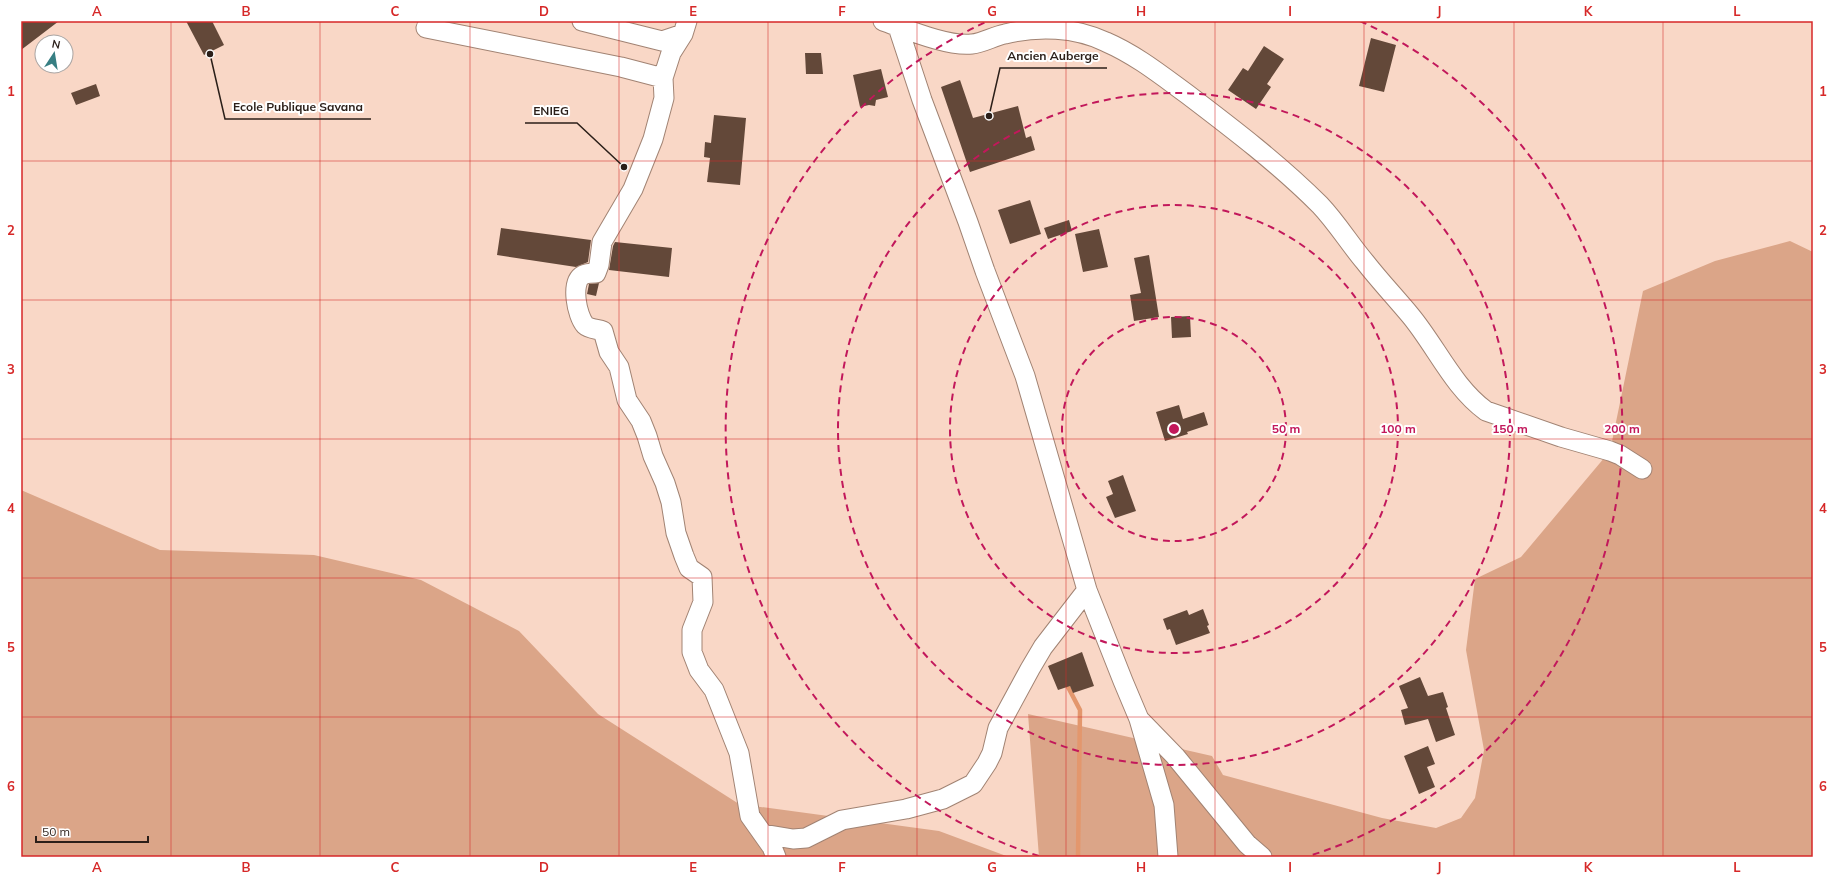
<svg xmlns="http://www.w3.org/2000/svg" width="1834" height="878" viewBox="0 0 1834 878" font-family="Mulish,sans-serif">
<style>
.green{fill:#dba588}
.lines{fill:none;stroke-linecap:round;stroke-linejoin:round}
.stream{stroke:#e3976d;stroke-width:4.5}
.building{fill:#634839}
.minor-casing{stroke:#a18373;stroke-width:21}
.minor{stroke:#fff;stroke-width:19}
.grid{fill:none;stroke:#d62828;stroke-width:1;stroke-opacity:0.55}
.ring{fill:none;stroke:#c2185b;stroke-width:2;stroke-dasharray:7 5}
.centre{fill:#c2185b;stroke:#fff;stroke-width:2}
.ring-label{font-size:12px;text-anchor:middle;font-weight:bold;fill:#c2185b;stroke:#fff;stroke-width:4;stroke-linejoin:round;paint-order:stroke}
.leader{fill:none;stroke:#2b1f19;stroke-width:1.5}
.callout-dot{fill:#2b1f19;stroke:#fff;stroke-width:1.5}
.callout-label{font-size:12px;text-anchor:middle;font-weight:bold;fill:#2b1f19;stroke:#fff;stroke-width:4;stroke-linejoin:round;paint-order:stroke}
.neatline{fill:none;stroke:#d62828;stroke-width:1.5}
.grid-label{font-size:13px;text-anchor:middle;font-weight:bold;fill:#d62828}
</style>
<rect width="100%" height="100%" fill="#f9d7c6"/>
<path class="green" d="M1790 241 1813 252V857H1039L1028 714 1212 756 1223 775 1382 818 1436 828 1461 818 1475 798 1484 750 1466 650 1475 579 1521 557 1610 451 1643 291 1715 261Z
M21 490 160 550 314 555 421 580 519 631 598 714 739 804 939 831 1009 857H21Z"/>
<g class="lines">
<path class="stream" d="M1068 687 1080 710 1078 857"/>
</g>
<path class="building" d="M21 21H59L21 50Z
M186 21H212L224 45 204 55Z
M1371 38 1396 45 1384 92 1359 86Z
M1264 46 1284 59 1267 84 1271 87 1256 109 1228 90 1243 68 1248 71Z
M805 53H821L823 74H806Z
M881 69 888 97 876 100 875 106 869 105 860 107 853 75Z
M960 80 973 118 1018 106 1026 138 1031 136 1035 150 970 172 941 87Z
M96 84 100 96 76 105 71 93Z
M714 115 746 118 740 185 707 182 710 158 704 157 705 142 711 143Z
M1030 200 1041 234 1010 244 998 210Z
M1069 220 1072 231 1048 239 1044 228Z
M501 228 591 240 588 262 576 267 497 255Z
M1099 229 1108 267 1083 272 1075 234Z
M615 242 672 248 669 277 609 270 613 246Z
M1149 255 1159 317 1134 321 1130 295 1141 293 1134 258Z
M599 283 596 296 587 294 589 284Z
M1190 316 1191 337 1172 338 1171 317Z
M1179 405 1183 419 1204 412 1208 425 1187 432 1188 434 1165 441 1156 412Z
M1123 475 1136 511 1115 518 1106 497 1113 494 1108 481Z
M1203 609 1209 625 1207 626 1210 633 1176 645 1170 629 1167 630 1163 619 1187 610 1189 615Z
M1082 652 1094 686 1073 693 1070 686 1058 690 1048 666Z
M1420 677 1428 696 1443 692 1448 707 1446 708 1455 735 1436 742 1428 719 1405 725 1401 710 1408 708 1399 686Z
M1428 746 1435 764 1427 767 1435 787 1419 794 1404 756Z"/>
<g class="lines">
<defs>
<path id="minor" d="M582 21 662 41 683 34
M687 21 683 34 671 53 663 78 664 98 653 139 633 189 602 242 599 265 596 273C592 273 587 273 583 275 570 282 577 316 585 325 589 329 598 329 603 331L609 352 619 367 627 400 641 421 647 436 653 456 665 483 671 502 676 533 684 556 689 568 702 577 703 602 692 630V652L699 670 714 690 739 753 750 816 772 847 776 857
M883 21C906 29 948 47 972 44 983 43 994 36 1005 34 1038 26 1075 27 1106 42 1136 55 1161 75 1187 94 1233 129 1279 164 1320 205 1337 223 1349 243 1365 262 1379 280 1395 297 1410 315 1436 346 1453 387 1486 411L1561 437 1610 451 1620 455 1642 469
M896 21 922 100 968 222 985 271 1025 376 1087 590 1123 681 1139 719 1164 805 1168 857
M426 28 621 67 663 78
M1141 721 1175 756 1247 844 1262 857
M763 834 793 839 806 838 842 820 906 809 943 799 973 784 987 763 992 753 998 728 1030 669 1043 647 1087 590"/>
</defs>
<use href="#minor" class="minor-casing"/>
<use href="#minor" class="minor"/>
</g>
<path class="grid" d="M171 21V857M320 21V857M470 21V857M619 21V857M768 21V857M917 21V857M1066 21V857M1215 21V857M1364 21V857M1514 21V857M1663 21V857M21 161H1813M21 300H1813M21 439H1813M21 578H1813M21 717H1813"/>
<g class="ring">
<circle cx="1174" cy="429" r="112"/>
<circle cx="1174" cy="429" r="224"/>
<circle cx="1174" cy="429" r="336"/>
<path d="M1039 856A448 448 0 0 1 988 21M1360 21A448 448 0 0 1 1309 856"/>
</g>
<circle cx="1174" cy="429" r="6" class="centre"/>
<g class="ring-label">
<text x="1286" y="433">50 m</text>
<text x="1398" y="433">100 m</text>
<text x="1510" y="433">150 m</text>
<text x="1622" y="433">200 m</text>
</g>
<path class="leader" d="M989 116L1000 68H1107M210 54L225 119H371M624 167L577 123H525"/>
<g class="callout-dot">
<circle cx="989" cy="116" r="4"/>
<circle cx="210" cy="54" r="4"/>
<circle cx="624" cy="167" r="4"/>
</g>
<g class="callout-label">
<text x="1053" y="60">Ancien Auberge</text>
<text x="298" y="111">Ecole Publique Savana</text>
<text x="551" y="115">ENIEG</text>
</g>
<rect width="1834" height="878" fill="none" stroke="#ffffff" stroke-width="44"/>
<g transform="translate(54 54) rotate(12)"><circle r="19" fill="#ffffff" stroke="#aaa5a3"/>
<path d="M0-3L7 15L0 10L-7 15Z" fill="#377f83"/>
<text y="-6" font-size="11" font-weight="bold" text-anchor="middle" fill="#2b1f19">N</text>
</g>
<path d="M36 836v6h112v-6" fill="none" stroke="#2b1f19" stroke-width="2"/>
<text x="42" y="836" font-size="12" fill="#2b1f19" stroke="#ffffff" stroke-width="3" paint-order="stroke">50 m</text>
<rect x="22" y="22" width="1790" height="834" class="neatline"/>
<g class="grid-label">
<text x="97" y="16">A</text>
<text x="246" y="16">B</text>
<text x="395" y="16">C</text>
<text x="544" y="16">D</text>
<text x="693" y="16">E</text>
<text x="842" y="16">F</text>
<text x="992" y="16">G</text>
<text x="1141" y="16">H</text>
<text x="1290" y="16">I</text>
<text x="1439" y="16">J</text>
<text x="1588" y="16">K</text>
<text x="1737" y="16">L</text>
<text x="11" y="96">1</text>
<text x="1823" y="96">1</text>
<text x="11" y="235">2</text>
<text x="1823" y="235">2</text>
<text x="11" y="374">3</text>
<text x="1823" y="374">3</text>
<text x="11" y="513">4</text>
<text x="1823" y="513">4</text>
<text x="11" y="652">5</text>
<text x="1823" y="652">5</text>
<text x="11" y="791">6</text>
<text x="1823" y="791">6</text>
<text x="97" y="872">A</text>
<text x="246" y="872">B</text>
<text x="395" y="872">C</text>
<text x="544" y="872">D</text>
<text x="693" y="872">E</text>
<text x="842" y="872">F</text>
<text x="992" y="872">G</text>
<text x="1141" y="872">H</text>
<text x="1290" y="872">I</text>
<text x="1439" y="872">J</text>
<text x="1588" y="872">K</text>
<text x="1737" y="872">L</text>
</g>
</svg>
